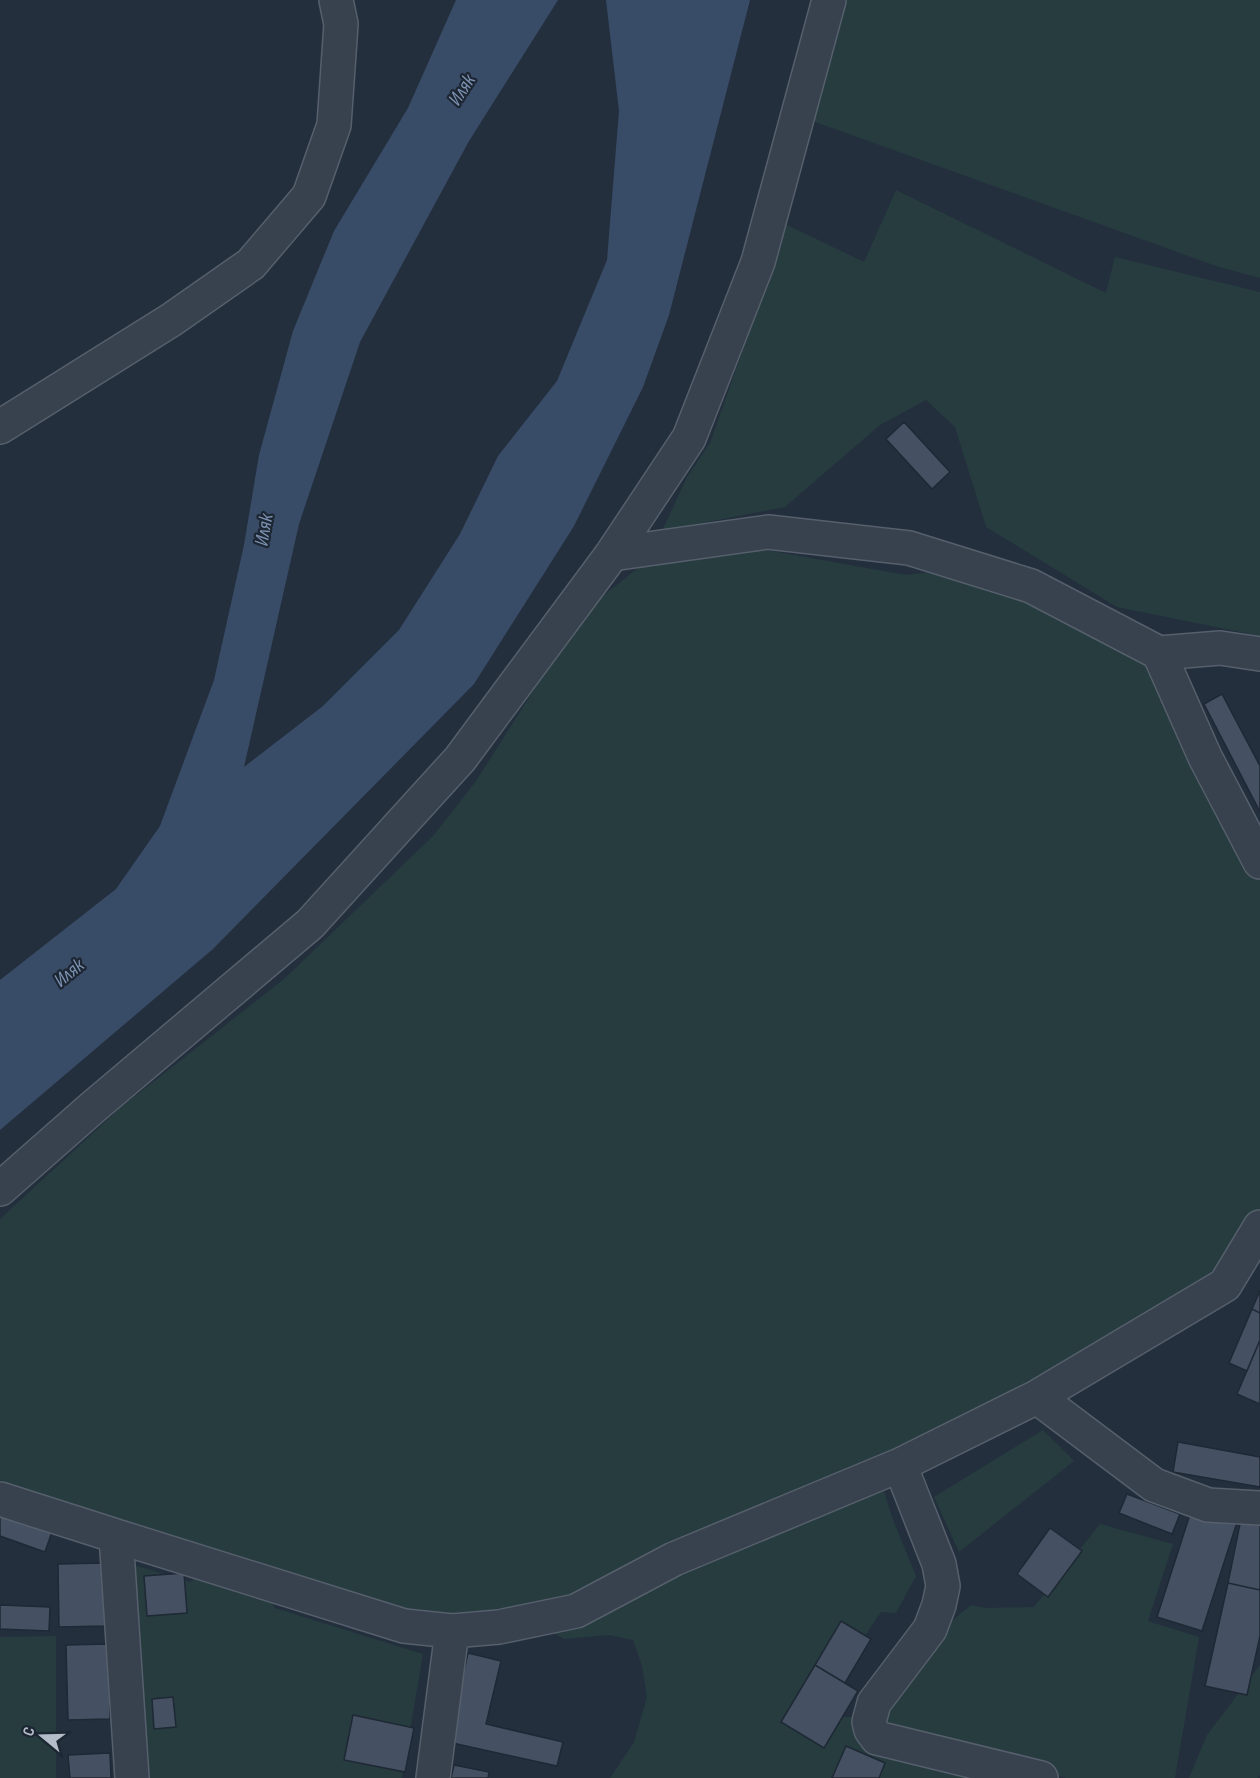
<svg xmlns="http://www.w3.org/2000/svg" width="1260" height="1778" viewBox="0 0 1260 1778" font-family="'Sofia Sans Condensed',sans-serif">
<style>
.green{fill:#263c3f}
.water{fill:#394c67}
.building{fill:#455162;stroke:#1f2835;stroke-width:1.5}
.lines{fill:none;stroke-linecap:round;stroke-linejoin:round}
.minor-casing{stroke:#565f6c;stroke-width:36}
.minor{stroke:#38414e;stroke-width:33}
.labels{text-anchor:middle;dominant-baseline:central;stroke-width:4.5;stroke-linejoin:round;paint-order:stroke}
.water-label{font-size:20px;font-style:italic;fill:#7c92b1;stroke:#1d2633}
</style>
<rect width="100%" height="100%" fill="#242f3e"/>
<path class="green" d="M837 0H1260V278L1219 267 807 119Z
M896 190 1106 293 1115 257 1260 292V636L1117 607 986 527 955 427 926 400 880 425 785 507 662 531 687 477 710 443 763 293 781 222 864 262Z
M766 550 906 575 998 564 1120 637 1187 713 1260 854V1241L1234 1290 1140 1356 973 1433 881 1481 892 1517 916 1576 896 1613 881 1612 808 1720 886 1714 936 1634 971 1605 986 1608 1034 1607 1100 1524 1173 1544 1148 1621 1199 1637 1175 1778H1066L930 1737 973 1778H610L634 1742 647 1697 642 1666 633 1640 609 1635 564 1639 516 1611 451 1613 385 1625 132 1534 0 1480V1219L120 1108 284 979 433 836 476 781 584 611 648 560Z
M1043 1430 1074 1461 959 1552 934 1497Z
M131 1564 190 1582 199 1575 270 1598 275 1608 423 1654 402 1778H149Z
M56 1636V1778H0V1637Z
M1260 1665V1774L1258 1778H1189L1207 1735Z"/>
<path class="water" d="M456 0H558L469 141 360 342 299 524 244 767 323 706 399 630 460 534 498 456 557 381 607 260 619 111 606 0H750L669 315 643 387 574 526 474 684 213 949 0 1130V980L116 889 160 826 214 680 244 545 259 455 293 331 334 231 408 108Z"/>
<path class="building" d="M904 422 950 472 932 489 886 439Z
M1222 694 1260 766V812L1204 704Z
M1260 1291V1313L1252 1309Z
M1252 1309 1260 1313V1340L1247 1371 1229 1363Z
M1260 1340V1404L1237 1394Z
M1178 1442 1260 1457V1487L1173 1472Z
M1127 1494 1180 1514 1172 1534 1119 1513Z
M1193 1505 1238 1519 1202 1631 1157 1617Z
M0 1507 54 1526 45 1552 0 1536Z
M1242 1514 1260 1518V1590L1228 1583Z
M1050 1528 1082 1551 1048 1597 1017 1574Z
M105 1563 106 1626 59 1627 58 1564Z
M184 1573 187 1613 147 1616 144 1576Z
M1228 1583 1260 1590V1636L1247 1695 1205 1686Z
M0 1605 50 1607 49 1631 0 1629Z
M841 1621 871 1639 845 1683 815 1665Z
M109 1644 110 1719 68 1720 66 1645Z
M468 1653 501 1661 486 1724 563 1742 557 1766 448 1742Z
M815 1665 858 1691 824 1748 781 1722Z
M173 1697 176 1727 154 1729 152 1699Z
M353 1715 414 1728 405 1772 344 1760Z
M846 1746 885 1763 879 1778H832Z
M110 1753 111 1778H70L68 1755Z
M454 1765 489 1772 488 1778H451Z"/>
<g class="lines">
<defs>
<path id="minor" d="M0 427 171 320 251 264 309 196 334 125 341 24 336 0
M612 554 768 532 909 548 1031 586 1159 653 1205 757 1260 862
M1159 653 1220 648 1260 654
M0 1189 92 1108 310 924 460 759 612 554 689 438 758 262 829 0
M1037 1397 1154 1485 1208 1505 1260 1508
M900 1465 939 1564 943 1586 939 1605 930 1629 874 1703 869 1722 871 1730 877 1738 1041 1778
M0 1499 116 1536 132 1778
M116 1536 404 1626 452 1631 499 1627 576 1611 674 1559 900 1465 1037 1397 1225 1285 1260 1227
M433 1778 452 1631"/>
</defs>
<use href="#minor" class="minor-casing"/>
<use href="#minor" class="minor"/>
</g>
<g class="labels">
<g class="water-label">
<text transform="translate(462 90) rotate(-57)">Иляк</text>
<text transform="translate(264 530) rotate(-80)">Иляк</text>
<text transform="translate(69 973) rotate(-39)">Иляк</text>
</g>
</g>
<g transform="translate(42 1736) rotate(289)" stroke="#1d2633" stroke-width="4.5" paint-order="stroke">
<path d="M0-4.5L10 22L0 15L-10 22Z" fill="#b4bcc9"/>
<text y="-9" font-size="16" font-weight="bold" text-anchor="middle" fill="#b4bcc9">С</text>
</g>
</svg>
